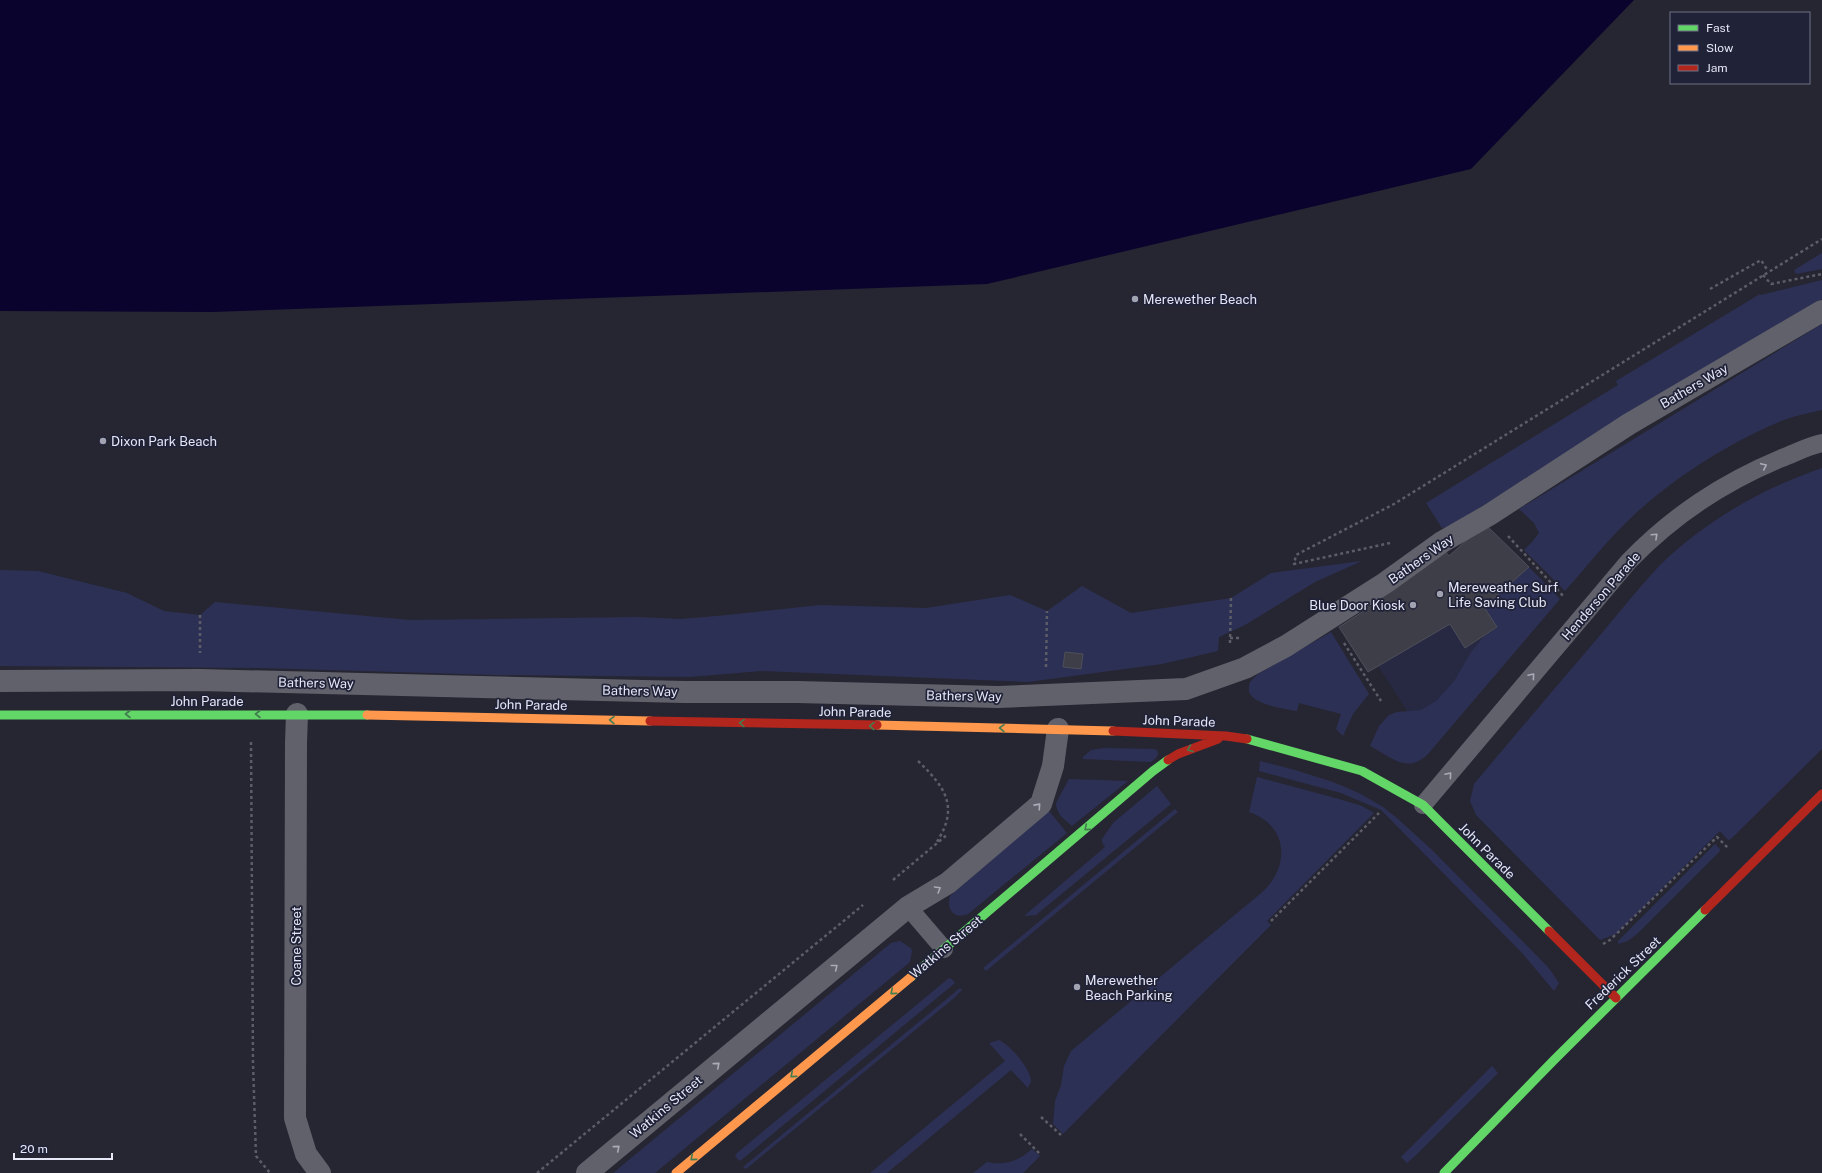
<svg xmlns="http://www.w3.org/2000/svg" width="1822" height="1173" viewBox="0 0 1822 1173" font-family="'Public Sans',sans-serif">
<style>
.built{fill:#272943}
.green{fill:#2d3055}
.water{fill:#0a032d}
.building{fill:#3e3e48;stroke:#4e4f5a}
.lines{fill:none;stroke-linecap:round;stroke-linejoin:round}
.path{stroke:#5c5d67;stroke-width:2.5;stroke-dasharray:3 3;stroke-linecap:butt}
.lane{stroke:#60616b;stroke-width:18}
.street{stroke:#60616b;stroke-width:22}
.fast{stroke:#63d668;stroke-width:9}
.slow{stroke:#ff974d;stroke-width:9}
.jam{stroke:#b3261e;stroke-width:9}
.oneway{stroke:#a9abb7}
.oneway2{stroke:#427c50}
.poi-dot{fill:#a2a3b1;stroke:#202238;stroke-width:1.5}
.labels{text-anchor:middle;dominant-baseline:central;stroke-width:3.5;stroke-linejoin:round;paint-order:stroke}
.poi-label{font-size:13px;fill:#e5e7f6;stroke:#202238;text-anchor:start}
.street-label{font-size:13px;fill:#e5e7f6;stroke:#202238}
</style>
<rect width="100%" height="100%" fill="#262632"/>
<path class="built" d="M1485 524 1529 567 1497 627 1484 636 1471 652 1454 681 1436 701 1423 710 1408 712 1378 666 1368 672 1339 627 1384 598 1380 590 1445 551 1449 556Z"/>
<path class="green" d="M1822 253V269L1796 274 1794 270Z
M1822 280V299L1448 527 1442 528 1426 503 1618 385 1616 381 1760 294 1761 295Z
M1822 324V410C1809 413 1794 416 1781 421 1730 442 1675 477 1635 514 1609 538 1588 565 1565 591L1524 550 1532 542 1539 533 1534 523 1519 509Z
M1822 468V749L1731 839 1728 840 1720 831 1616 934 1600 940 1476 815 1470 801 1474 784C1511 740 1548 696 1585 653 1610 624 1634 593 1660 565 1705 521 1763 488 1822 468Z
M1362 561 1315 582 1245 625 1219 637 1218 651 1162 664 1028 682 761 671 690 677 496 675 261 668 0 666V570L38 571 127 593 164 611 200 615 215 602 410 620 637 617 680 619 728 615 820 605 926 608 1010 595 1047 611 1082 586 1131 613 1231 598 1271 573Z
M1529 567 1560 599 1428 754C1407 775 1390 756 1370 746L1379 726 1389 715 1397 712 1421 710 1436 701 1454 681 1471 652 1484 636 1497 628 1484 607Z
M1331 632 1369 694 1353 714 1343 736 1336 729 1341 714 1299 703 1297 711C1286 709 1256 705 1250 694 1248 691 1249 686 1250 682L1258 674Z
M1104 748 1153 749 1157 750C1160 756 1155 759 1151 762L1083 759V757L1091 750Z
M1260 761 1295 770 1333 782 1361 794 1383 807 1397 818 1431 849 1548 967 1559 983 1554 991 1523 954 1381 810 1341 793 1259 771Z
M1257 777 1339 799 1362 806 1374 813 1267 921 1271 925 1063 1134 1053 1124 1055 1101 1061 1085 1064 1066 1071 1051 1260 894C1290 869 1290 826 1249 812Z
M1069 779 1128 781 1072 826C1064 819 1056 814 1056 803Z
M1157 786 1171 804 1036 915 1024 916 1105 847 1102 842V839L1113 823Z
M1175 809 1178 812 986 971 983 968Z
M1049 811 1067 833 968 914C954 920 946 909 950 896Z
M1715 844 1720 849 1719 852 1637 934 1628 941 1618 944V941Z
M900 941 911 948 912 951 910 962 655 1173H613L891 943Z
M949 978 952 979 955 983 740 1161 735 1157 737 1153Z
M960 988 962 990 953 999 746 1169 743 1167Z
M999 1040C1010 1045 1031 1069 1031 1081L1028 1088 1011 1070 887 1173H870L1005 1061 989 1043Z
M1492 1066 1498 1073 1414 1157 1407 1163 1401 1157Z
M1032 1149 1040 1156 1023 1173H973L987 1162C1006 1166 1018 1161 1032 1149Z"/>
<path class="water" d="M0 0H1634L1471 169 987 284 212 312 0 311Z"/>
<path class="building" d="M1485 524 1529 567 1484 607 1497 627 1465 648 1450 624 1368 672 1339 627 1384 598 1380 590 1445 551 1449 556Z
M1065 652 1083 654 1081 669 1063 667Z"/>
<g class="lines">
<path class="path" d="M1763 275 1771 284 1822 274
M1710 289 1761 260 1768 271
M1508 536 1564 597
M1390 543 1294 564 1296 555 1394 504 1822 239
M200 615V653
M1230 638H1240
M1230 643 1231 598
M1344 643 1381 701
M1046 667 1047 611
M251 742 253 1063 256 1156 270 1173
M918 761C945 787 960 807 936 843
M893 880 948 834
M1271 921 1379 813
M1603 944 1610 940 1717 837 1728 848
M1041 1117 1061 1135
M1020 1134 1041 1155
M537 1173 863 905"/>
<path class="lane" d="M1423 805 1629 561C1674 515 1722 483 1782 458 1795 453 1808 446 1822 443
M908 907 944 949"/>
<path class="street" d="M0 681 200 680 684 692H797L998 697 1186 689 1245 668 1286 646 1385 583 1442 542 1489 515 1629 424 1822 311
M297 714 296 743 295 1118 306 1154 320 1173
M587 1173 908 907 948 883 1041 804 1053 766 1058 729"/>
<path class="fast" d="M0 715H367
M1247 739 1362 771 1423 805 1549 931
M911 977 1153 771 1168 760
M1444 1173 1554 1060 1705 910"/>
<path class="slow" d="M367 715 650 721
M877 725 1113 731
M676 1173 911 977"/>
<path class="jam" d="M650 721 877 725
M1113 731 1226 736 1247 739
M1168 760 1178 754 1218 739
M1705 910 1822 794
M1549 931 1616 998"/>
</g>
<defs><path id="oneway-chevron" d="M-2-3.5L2.5 0L-2 3.5" fill="none" stroke-width="1.6" stroke-linecap="round" stroke-linejoin="round"/></defs>
<g class="oneway">
<use href="#oneway-chevron" transform="translate(1764 466) rotate(-25)"/>
<use href="#oneway-chevron" transform="translate(1655 536) rotate(-43)"/>
<use href="#oneway-chevron" transform="translate(1532 676) rotate(-50)"/>
<use href="#oneway-chevron" transform="translate(1449 775) rotate(-50)"/>
<use href="#oneway-chevron" transform="translate(1038 806) rotate(-48)"/>
<use href="#oneway-chevron" transform="translate(938 889) rotate(-31)"/>
<use href="#oneway-chevron" transform="translate(835 967) rotate(-39)"/>
<use href="#oneway-chevron" transform="translate(717 1065) rotate(-40)"/>
<use href="#oneway-chevron" transform="translate(617 1148) rotate(-40)"/>
</g>
<g class="oneway2">
<use href="#oneway-chevron" transform="translate(128 714) rotate(180)"/>
<use href="#oneway-chevron" transform="translate(258 714) rotate(180)"/>
<use href="#oneway-chevron" transform="translate(612 720) rotate(-179)"/>
<use href="#oneway-chevron" transform="translate(742 723) rotate(-179)"/>
<use href="#oneway-chevron" transform="translate(872 726) rotate(-179)"/>
<use href="#oneway-chevron" transform="translate(1002 728) rotate(-179)"/>
<use href="#oneway-chevron" transform="translate(1190 749) rotate(159)"/>
<use href="#oneway-chevron" transform="translate(1087 828) rotate(140)"/>
<use href="#oneway-chevron" transform="translate(893 992) rotate(140)"/>
<use href="#oneway-chevron" transform="translate(793 1075) rotate(140)"/>
<use href="#oneway-chevron" transform="translate(693 1158) rotate(140)"/>
</g>
<g class="poi-dot">
<circle cx="1135" cy="299" r="4"/>
<circle cx="103" cy="441" r="4"/>
<circle cx="1440" cy="594" r="4"/>
<circle cx="1413" cy="605" r="4"/>
<circle cx="1077" cy="987" r="4"/>
</g>
<g class="labels">
<g class="poi-label">
<text x="1143" y="299">Merewether Beach</text>
<text x="111" y="441">Dixon Park Beach</text>
<text x="1448" y="587">Mereweather Surf<tspan x="1448" dy="15">Life Saving Club</tspan></text>
<text x="1405" y="605" text-anchor="end">Blue Door Kiosk</text>
<text x="1085" y="980">Merewether<tspan x="1085" dy="15">Beach Parking</tspan></text>
</g>
<g class="street-label">
<text transform="translate(1694 386) rotate(-30)">Bathers Way</text>
<text transform="translate(1421 559) rotate(-35)">Bathers Way</text>
<text transform="translate(1601 596) rotate(-49)">Henderson Parade</text>
<text transform="translate(316 683) rotate(1)">Bathers Way</text>
<text transform="translate(640 691) rotate(1)">Bathers Way</text>
<text transform="translate(964 696) rotate(1)">Bathers Way</text>
<text x="207" y="701">John Parade</text>
<text transform="translate(531 705) rotate(1)">John Parade</text>
<text transform="translate(855 712) rotate(1)">John Parade</text>
<text transform="translate(1179 721) rotate(2)">John Parade</text>
<text transform="translate(1487 851) rotate(45)">John Parade</text>
<text transform="translate(296 946) rotate(-90)">Coane Street</text>
<text transform="translate(946 947) rotate(-40)">Watkins Street</text>
<text transform="translate(1623 973) rotate(-44)">Frederick Street</text>
<text transform="translate(666 1107) rotate(-40)">Watkins Street</text>
</g>
</g>
<rect x="1670" y="12" width="140" height="72" fill="#202238" stroke="#6f7184"/>
<rect x="1678" y="25" width="20" height="6" fill="#63d668" stroke="#6f7184"/>
<text x="1706" y="32" font-size="12" fill="#e5e7f6">Fast</text>
<rect x="1678" y="45" width="20" height="6" fill="#ff974d" stroke="#6f7184"/>
<text x="1706" y="52" font-size="12" fill="#e5e7f6">Slow</text>
<rect x="1678" y="65" width="20" height="6" fill="#b3261e" stroke="#6f7184"/>
<text x="1706" y="72" font-size="12" fill="#e5e7f6">Jam</text>
<path d="M14 1153v6h98v-6" fill="none" stroke="#e5e7f6" stroke-width="2"/>
<text x="20" y="1153" font-size="12" fill="#e5e7f6" stroke="#202238" stroke-width="3" paint-order="stroke">20 m</text>
</svg>
